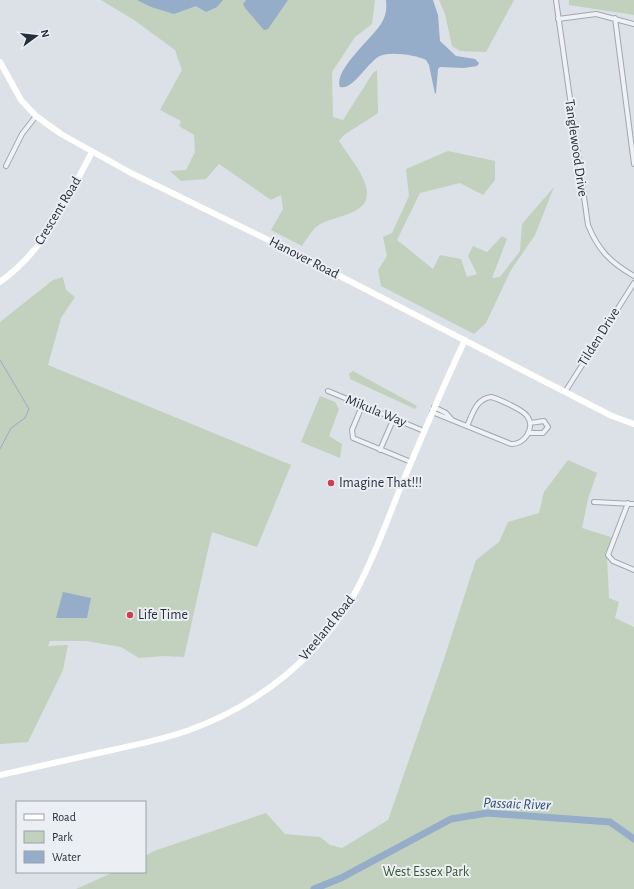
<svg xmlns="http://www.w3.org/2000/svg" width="634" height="889" viewBox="0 0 634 889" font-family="'Alegreya Sans',sans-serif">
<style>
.green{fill:#c1d1bd}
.water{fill:#95adc8}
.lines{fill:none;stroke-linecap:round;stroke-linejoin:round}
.stream{stroke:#95adc8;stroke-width:1}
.river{stroke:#95adc8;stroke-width:7}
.street-casing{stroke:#a1a7b1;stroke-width:6}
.street{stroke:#eff1f5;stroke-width:4}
.secondary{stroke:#fff;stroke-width:6}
.poi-dot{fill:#d13c50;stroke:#ebeff4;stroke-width:1.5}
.labels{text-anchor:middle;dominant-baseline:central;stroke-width:4;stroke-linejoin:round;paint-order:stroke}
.street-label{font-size:14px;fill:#252e3d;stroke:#ebeff4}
.poi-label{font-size:14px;fill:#252e3d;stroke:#ebeff4;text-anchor:start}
.park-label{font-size:14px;fill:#395932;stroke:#ebeff4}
.water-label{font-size:15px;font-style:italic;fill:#2f4c72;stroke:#ebeff4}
</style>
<rect width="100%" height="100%" fill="#dce0e7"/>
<path class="green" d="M101 0H375L372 24 355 37 332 72 333 117 343 120 373 73 377 70 378 113 344 135 339 141C347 154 360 169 365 183 377 218 332 213 315 228 310 233 306 240 302 246L271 230 283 209 281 195 271 200 219 164 206 179 181 181 170 171 186 170 195 152 194 135 179 126 181 121 160 110 182 70 175 50 134 20Z
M439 0H514L486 52 460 51 452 46 445 14Z
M569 0H634V15L569 5Z
M448 151 495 161V180L483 195 460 183 420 193 397 240 433 269 440 255 461 259 467 277 477 274 468 256 473 246 487 252 502 236 507 239 492 278 500 277 520 251 522 224 554 187 535 235 511 270 486 323 474 334 381 286 378 270 387 256 383 237 392 233 409 196 406 169Z
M63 277 66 290 75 297 61 318 48 365 291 465 257 547 212 532 184 657 164 656 139 658 121 647 86 641H50L48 646 68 645 63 670 28 742 0 744V322L53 280Z
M353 371 417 406 415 409 350 379 349 374Z
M320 396 335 402 339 409 329 436 342 444 340 458 301 442Z
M568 460 597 473 588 499 582 528 614 538 607 557 609 598 619 602 615 618 634 627V889H76L114 872H145V856L154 851 266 813 285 834 320 837 330 845 342 848 388 820 444 659 476 560 499 542 508 522 539 513 544 492Z"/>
<path class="water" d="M137 0H223L217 7 206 12 196 6 174 14 151 7Z
M246 0H288L268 29 264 30 245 8 243 4Z
M386 0H433L438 15 440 41 456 56 475 59 479 63 477 66 464 68 440 67 438 69 436 93 435 94 429 65 426 60C417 55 390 51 380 56 368 61 353 91 340 87 333 71 372 38 381 24 386 16 387 9 386 0Z
M63 592 91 598 87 618H56Z"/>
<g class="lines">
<path class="stream" d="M0 360 29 409 25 418 11 428 0 449"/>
<path class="river" d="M314 889 341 878 451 819 487 813 610 822 634 839"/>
<defs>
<path id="street" d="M556 0 588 225C598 250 611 263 634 276
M615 18 634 164
M558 19 596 14 634 24
M6 166 22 134 36 116
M328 391 424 431
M565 392 634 283
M362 406 352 430 353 438 411 462
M434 407 446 413 452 420
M432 412 511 444C524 445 536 428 527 416 523 410 499 399 491 397 476 399 473 413 467 426
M528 433H543L548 427 544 421 530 423
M380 450 394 418
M594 502 634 504
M628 503 608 555 613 561 634 570"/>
</defs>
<use href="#street" class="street-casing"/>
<use href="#street" class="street"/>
<path class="secondary" d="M0 62 21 100 36 116 61 134 131 173 299 255 612 416 634 424
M0 282C48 247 65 202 92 152
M0 775C37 767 75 758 112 750 139 744 166 739 192 729 260 704 321 655 356 591 374 558 387 521 401 486 422 437 442 388 465 340"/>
</g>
<g class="poi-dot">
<circle cx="331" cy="483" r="4"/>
<circle cx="130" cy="615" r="4"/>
</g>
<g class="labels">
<g class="street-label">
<text transform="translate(576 148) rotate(82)">Tanglewood Drive</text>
<text transform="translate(58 211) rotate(-59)">Crescent Road</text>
<text transform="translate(304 258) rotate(27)">Hanover Road</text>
<text transform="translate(599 337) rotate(-58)">Tilden Drive</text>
<text transform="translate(376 411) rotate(22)">Mikula Way</text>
<text transform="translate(327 628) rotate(-51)">Vreeland Road</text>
</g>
<g class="poi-label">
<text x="339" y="483">Imagine That!!!</text>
<text x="138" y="615">Life Time</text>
</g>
<g class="park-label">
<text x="426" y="872">West Essex Park</text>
</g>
<g class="water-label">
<text transform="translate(517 804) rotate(2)">Passaic River</text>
</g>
</g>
<rect x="16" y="801" width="130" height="72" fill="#ebeff4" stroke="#9ca2ab"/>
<rect x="24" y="814" width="20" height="6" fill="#ffffff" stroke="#9ca2ab"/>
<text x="52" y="821" font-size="12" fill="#252e3d">Road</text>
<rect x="24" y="831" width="20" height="12" fill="#c1d1bd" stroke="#9ca2ab"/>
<text x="52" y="841" font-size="12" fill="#252e3d">Park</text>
<rect x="24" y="851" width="20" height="12" fill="#95adc8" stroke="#9ca2ab"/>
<text x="52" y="861" font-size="12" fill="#252e3d">Water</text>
<g transform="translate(36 36) rotate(75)" stroke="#ebeff4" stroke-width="3" paint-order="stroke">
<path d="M0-3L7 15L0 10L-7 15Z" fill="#252e3d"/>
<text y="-6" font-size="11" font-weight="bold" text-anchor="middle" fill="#252e3d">N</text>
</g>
</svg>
